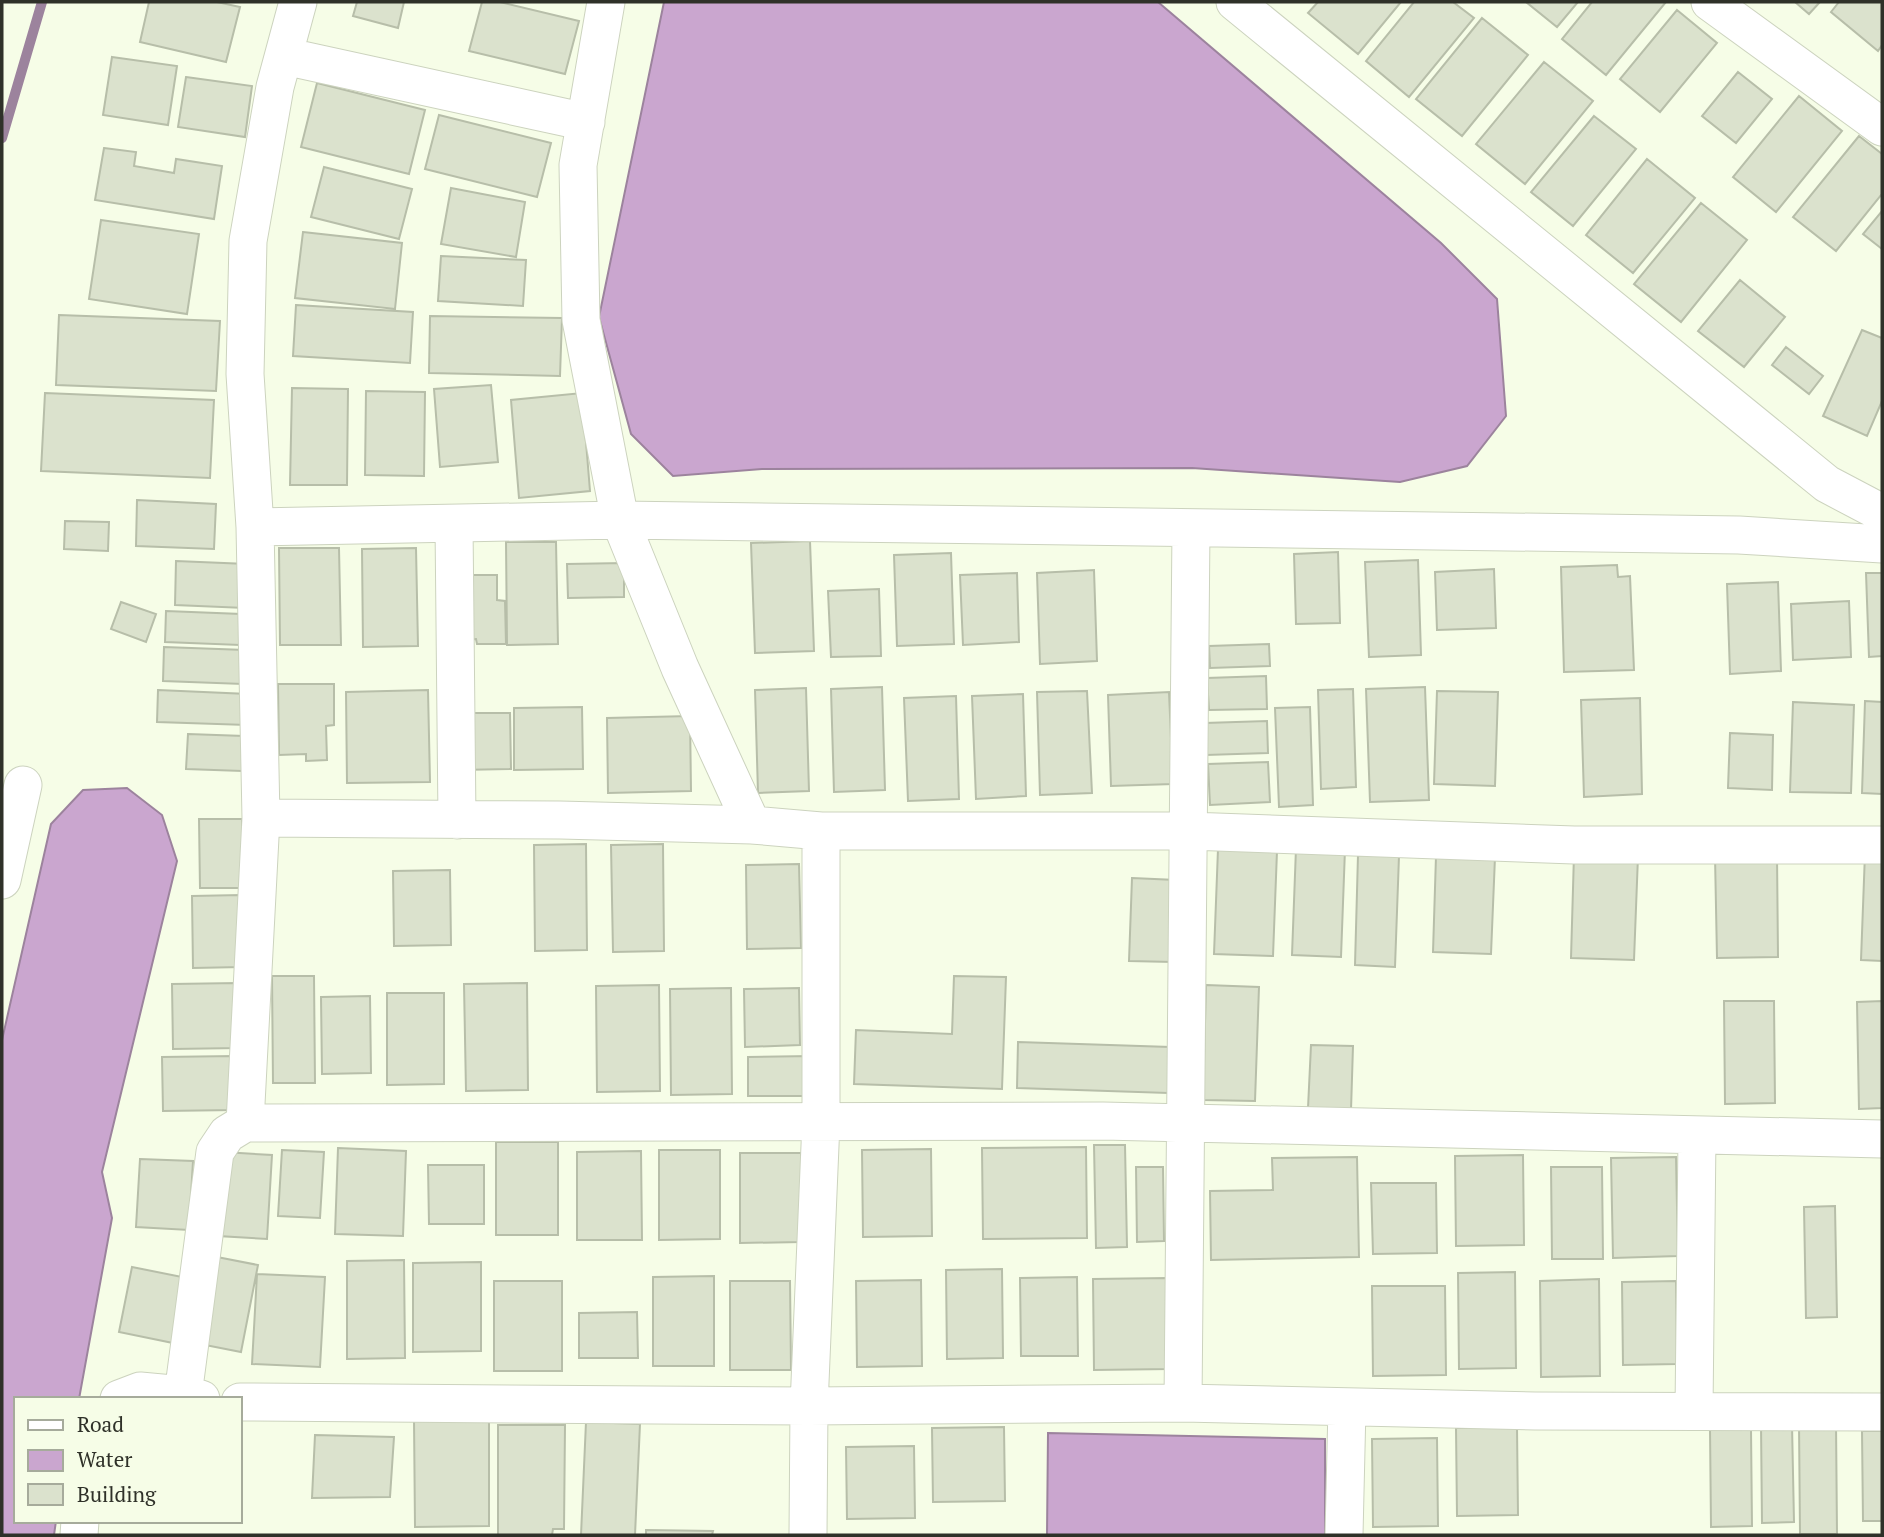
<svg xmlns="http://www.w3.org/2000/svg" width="1884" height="1537" viewBox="0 0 1884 1537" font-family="'PT Serif',serif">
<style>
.water{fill:#caa6cf;stroke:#9c839d;stroke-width:2}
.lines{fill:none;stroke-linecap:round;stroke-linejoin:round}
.stream{stroke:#9c839d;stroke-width:10}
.building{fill:#dbe2cd;stroke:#b7bea9;stroke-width:2}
.minor-casing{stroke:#ccd3be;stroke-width:39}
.minor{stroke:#fff;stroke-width:37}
</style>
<rect width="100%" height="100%" fill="#f6fde7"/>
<path class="water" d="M664 2H1158L1441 243 1497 299 1506 416 1467 466 1400 482 1192 468 762 469 673 476 631 434 599 317Z
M127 788 162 815 177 861 102 1172 112 1218 79 1399H16V1521H56L54 1535H2V1040L51 824 83 790Z
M1048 1433 1325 1439V1535H1047Z"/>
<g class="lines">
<path class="stream" d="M2 138 42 2"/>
</g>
<path class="building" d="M149 2H217L240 7 226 62 140 42Z
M357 2H404L398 28 353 16Z
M482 2H500L579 21 565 74 469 51Z
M1318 2H1401L1358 54 1308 13Z
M1414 2H1453L1474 18 1409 97 1366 61Z
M1526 2H1578L1557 27Z
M1592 2H1666L1606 75 1562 39Z
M1795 2H1820L1809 14Z
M1839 2H1882V45L1878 51 1831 12Z
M1677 10 1717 43 1660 112 1620 79Z
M1482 18 1528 55 1462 136 1416 99Z
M112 57 177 66 168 125 103 115Z
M1544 62 1593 101 1525 184 1476 144Z
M1738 72 1772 99 1736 143 1702 116Z
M186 77 252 86 245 137 178 127Z
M317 83 425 110 409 174 301 147Z
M1799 96 1842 131 1776 212 1733 177Z
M439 115 551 143 537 197 425 169Z
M1594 116 1636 149 1573 226 1531 192Z
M1859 136 1882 154V194L1836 251 1793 217Z
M104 148 136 152 134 166 174 173 176 159 222 166 214 219 95 200Z
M1647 159 1695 198 1633 273 1586 235Z
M324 167 412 189 399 239 311 217Z
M451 188 525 202 516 257 441 244Z
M1701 203 1747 240 1681 322 1634 284Z
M1882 211V249L1863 234Z
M101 220 199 234 187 314 89 299Z
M303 232 402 243 395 309 295 298Z
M441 256 526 260 523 306 438 301Z
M1740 280 1785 317 1744 367 1698 331Z
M296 305 413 312 410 363 293 356Z
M59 315 220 321 216 391 56 385Z
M430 316 562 318 560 376 429 373Z
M1862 330 1882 338V401L1867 436 1823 416Z
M1786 347 1823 376 1809 394 1772 365Z
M491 385 498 462 440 467 434 389Z
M292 388 348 389 347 485H290Z
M366 391 425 392 424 476 365 475Z
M45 393 214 400 210 478 41 471Z
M582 393 590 491 519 498 511 400Z
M137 500 216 504 214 549 136 546Z
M65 521 109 522 108 551 64 549Z
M810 541 814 651 755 653 751 543Z
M506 542H556L558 644 507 645Z
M279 548H339L341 645H280Z
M416 548 418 646 363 647 362 549Z
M1338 552 1340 623 1296 624 1294 554Z
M951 553 954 644 897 646 894 555Z
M1418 560 1421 655 1369 657 1365 562Z
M176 561 247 564 245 608 175 605Z
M624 563V597L568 598 567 564Z
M1617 565 1618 577 1630 576 1634 670 1564 672 1561 567Z
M1494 569 1496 628 1437 630 1435 572Z
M1094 570 1097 661 1040 664 1037 573Z
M1017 573 1019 642 963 645 960 575Z
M1866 573H1882V656L1869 657Z
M457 575H497V600L505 601 506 644H477L476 639 458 640Z
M1778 582 1781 671 1730 674 1727 584Z
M879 589 881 656 831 657 828 591Z
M1849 601 1851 657 1793 660 1791 604Z
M121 602 156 614 146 642 111 629Z
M166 611 241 614 240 645 165 642Z
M1269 644 1270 666 1210 668 1209 646Z
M164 647 245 650 243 684 163 681Z
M1266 676 1267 709 1209 710 1207 678Z
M278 684H334V725L326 726 327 760 306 761V754L279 755Z
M882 687 885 790 834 792 831 689Z
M1425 687 1429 800 1370 802 1366 689Z
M806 688 809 791 758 793 755 690Z
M1353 689 1356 787 1321 789 1318 690Z
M158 690 248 694 247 725 157 722Z
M428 690 430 782 347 783 346 692Z
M1087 691 1092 793 1040 795 1037 692Z
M1437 691 1498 692 1495 786 1434 784Z
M1169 692 1173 784 1111 786 1108 695Z
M1023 694 1026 796 976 799 972 696Z
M956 696 959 799 908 801 904 698Z
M1640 698 1642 794 1584 797 1581 700Z
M1865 701 1882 702V794L1862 793Z
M1793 702 1854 705 1851 793 1790 792Z
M582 707 583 769 514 770V708Z
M1310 707 1313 805 1279 807 1275 708Z
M458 713H510L511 769 459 770Z
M690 716 691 791 608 793 607 718Z
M1267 721 1268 753 1206 755 1205 723Z
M1730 733 1773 735 1772 790 1728 788Z
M188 734 244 736 242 771 186 769Z
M1268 762 1270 802 1210 805 1208 764Z
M199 819H242L243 888H200Z
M586 844 587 950 535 951 534 845Z
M663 844 664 951 613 952 611 845Z
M1296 848 1345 849 1341 957 1292 955Z
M1218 849 1277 851 1273 956 1214 954Z
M1865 853 1882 854V961L1861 960Z
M1574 854 1638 856 1634 960 1571 958Z
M1358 855 1399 856 1395 967 1355 965Z
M1777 855 1778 957 1717 958 1715 856Z
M1436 856 1495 857 1491 954 1433 952Z
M799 864 801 948 747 949 746 865Z
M450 870 451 945 394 946 393 871Z
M1132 878 1176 880 1173 962 1129 961Z
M241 895 242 967 193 968 192 896Z
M272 976H314L315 1083H273Z
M954 976 1006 977 1002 1089 854 1084 856 1030 952 1034Z
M238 983 239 1048 173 1049 172 984Z
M527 983 528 1090 466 1091 464 984Z
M659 985 660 1091 597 1092 596 986Z
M1206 985 1259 987 1255 1101 1203 1100Z
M731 988 732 1094 671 1095 670 989Z
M799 988 800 1045 745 1047 744 989Z
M387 993H444V1084L387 1085Z
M370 996 371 1073 322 1074 321 997Z
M1724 1001H1774L1775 1103 1725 1104Z
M1882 1001V1108L1859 1109 1857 1002Z
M1018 1042 1170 1047 1168 1093 1017 1088Z
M1311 1045 1353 1046 1351 1110 1308 1108Z
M234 1056 235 1110 163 1111 162 1057Z
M811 1056V1096H748V1057Z
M496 1142H558V1235H496Z
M1094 1145H1125L1127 1247 1096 1248Z
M1086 1147 1087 1238 983 1239 982 1148Z
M338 1148 406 1151 403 1236 335 1234Z
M931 1149 932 1236 863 1237 862 1150Z
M282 1150 324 1152 320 1218 278 1216Z
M659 1150H720V1239L659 1240Z
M641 1151 642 1240H577V1152Z
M223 1152 272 1155 267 1239 218 1236Z
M740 1153H801V1242L740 1243Z
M1523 1155 1524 1245 1456 1246 1455 1156Z
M1357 1157 1359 1257 1211 1260 1210 1191 1273 1190 1272 1158Z
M1676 1157 1678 1256 1613 1258 1611 1158Z
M140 1159 193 1161 189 1230 136 1227Z
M428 1165H484V1224H429Z
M1136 1167H1163L1164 1241 1137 1242Z
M1551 1167H1602L1603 1259H1552Z
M1371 1183H1436L1437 1253 1373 1254Z
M1835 1206 1837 1317 1806 1318 1804 1207Z
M217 1257 258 1265 241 1352 200 1344Z
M404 1260 405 1358 347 1359V1261Z
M481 1262V1351L413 1352V1263Z
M132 1267 187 1278 173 1343 119 1332Z
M1002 1269 1003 1358 947 1359 946 1270Z
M1515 1272 1516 1368 1459 1369 1458 1273Z
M257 1274 325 1277 320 1367 252 1364Z
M714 1276V1366H653V1277Z
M1077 1277 1078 1356H1021L1020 1278Z
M1168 1278 1170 1369 1094 1370 1093 1279Z
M1599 1279 1600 1376 1541 1377 1540 1281Z
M921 1280 922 1366 857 1367 856 1281Z
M494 1281H562V1371H494Z
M730 1281H790L791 1370H730Z
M1676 1281 1677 1364 1623 1365 1622 1282Z
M1372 1286H1445L1446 1375 1373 1376Z
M637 1312 638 1358H579V1313Z
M489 1418V1526L415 1527 414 1419Z
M586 1422 640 1424 635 1535H581Z
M1799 1423H1836L1837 1534H1800Z
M1792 1424 1794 1522 1762 1523 1761 1425Z
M498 1425H565L564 1529H553L552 1535H498Z
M1004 1427 1005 1501 933 1502 932 1428Z
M1517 1427 1518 1515 1457 1516 1456 1428Z
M1710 1429H1751L1752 1526 1711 1527Z
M1862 1431H1882V1521H1863Z
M315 1435 394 1437 390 1497 312 1498Z
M1437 1438 1438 1526 1373 1527 1372 1439Z
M914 1446 915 1518 847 1519 846 1447Z
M646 1530 713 1531 712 1535H646Z"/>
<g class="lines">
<defs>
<path id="minor" d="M606 2 578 165 581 320 620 520 680 668 752 825
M1235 2 1827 484 1882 513
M1710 2 1882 127
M284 56 586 122
M454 524 457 820
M255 527 620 520 1739 535 1882 544
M261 818 560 820 752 825 821 831H1189L1574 845H1882
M2 880 23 785
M245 1123 261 818 255 527 245 374 248 241 275 87 298 2
M119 1399 140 1391 183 1395
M201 1399 183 1395 215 1152 227 1134 245 1123 1103 1121 1882 1139
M240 1402 809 1406 1183 1403 1535 1411 1882 1412
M1183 1403 1191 528
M1694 1411 1697 1135
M79 1535 80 1521
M808 1535 809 1406 821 1122V831
M1344 1535 1347 1407"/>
</defs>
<use href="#minor" class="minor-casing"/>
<use href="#minor" class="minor"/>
</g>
<rect width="1884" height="1537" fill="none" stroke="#2f3129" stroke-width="7"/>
<rect x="14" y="1397" width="228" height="126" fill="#f6fde7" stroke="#a6ab9b" stroke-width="2"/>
<rect x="28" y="1420" width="35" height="10" fill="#ffffff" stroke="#a6ab9b" stroke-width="2"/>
<text x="77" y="1432" font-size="21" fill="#2f3129">Road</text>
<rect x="28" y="1450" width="35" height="21" fill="#caa6cf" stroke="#a6ab9b" stroke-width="2"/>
<text x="77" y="1467" font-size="21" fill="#2f3129">Water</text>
<rect x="28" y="1484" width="35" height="21" fill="#dbe2cd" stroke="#a6ab9b" stroke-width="2"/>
<text x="77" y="1502" font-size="21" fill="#2f3129">Building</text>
</svg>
